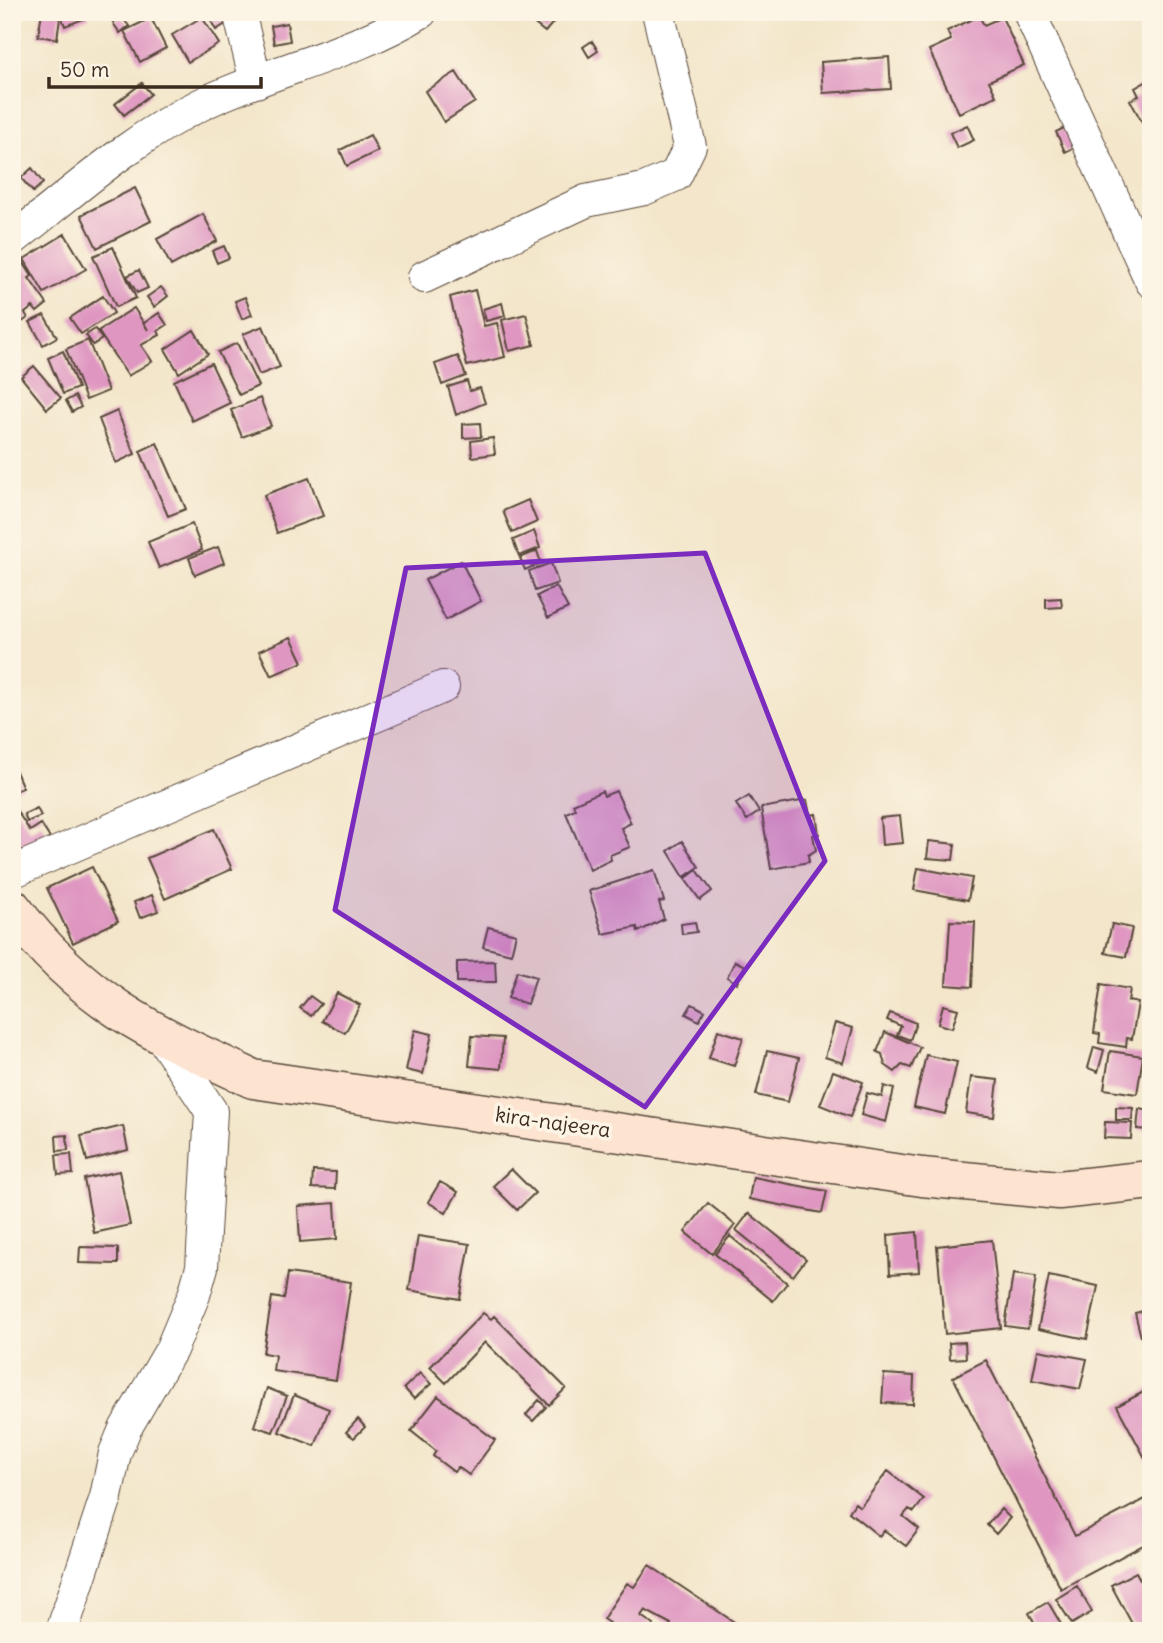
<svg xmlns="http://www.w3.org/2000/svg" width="1163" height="1643" viewBox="0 0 1163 1643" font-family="Delius,sans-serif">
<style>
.building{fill:#df97c1}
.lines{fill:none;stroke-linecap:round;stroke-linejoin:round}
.street-casing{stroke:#574638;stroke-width:34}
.secondary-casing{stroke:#574638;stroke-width:41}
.street{stroke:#fff;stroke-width:32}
.secondary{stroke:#fde4d1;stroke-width:38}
.marked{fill:#7b2cbf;fill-opacity:0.2;stroke:#7b2cbf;stroke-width:5;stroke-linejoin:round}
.labels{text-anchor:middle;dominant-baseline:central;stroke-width:7;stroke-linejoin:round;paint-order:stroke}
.street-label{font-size:21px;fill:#3b2a1e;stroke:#fcf5e5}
</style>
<rect width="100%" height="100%" fill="#fcf5e5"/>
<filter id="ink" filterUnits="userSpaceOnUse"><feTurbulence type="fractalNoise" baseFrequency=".0143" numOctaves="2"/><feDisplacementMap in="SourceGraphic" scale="14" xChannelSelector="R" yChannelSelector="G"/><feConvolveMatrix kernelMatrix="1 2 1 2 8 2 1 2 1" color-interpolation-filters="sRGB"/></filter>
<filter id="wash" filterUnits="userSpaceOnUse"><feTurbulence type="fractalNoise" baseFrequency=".00686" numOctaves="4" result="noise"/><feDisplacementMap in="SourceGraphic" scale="28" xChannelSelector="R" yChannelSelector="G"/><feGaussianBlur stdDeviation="1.57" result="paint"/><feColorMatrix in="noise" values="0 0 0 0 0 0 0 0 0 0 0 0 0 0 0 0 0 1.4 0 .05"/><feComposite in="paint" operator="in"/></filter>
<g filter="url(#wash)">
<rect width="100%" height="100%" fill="#f3e6ca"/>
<g id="blocks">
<path class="building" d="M42 12H61L57 39 38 36Z
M69 12H87L89 17 65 26 61 15Z
M206 12H235L238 16 216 30Z
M538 12H548L556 19 545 32 531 21Z
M121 16 129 26 120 33 113 23Z
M979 16 984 25 1002 17 1024 65 989 81 996 96 959 113 929 50 951 40 947 31Z
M202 17 219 44 188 62 172 35Z
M151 18 166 48 140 62 124 31Z
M287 23 290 41 274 44 271 26Z
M592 41 598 51 589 57 583 47Z
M889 57 891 89 823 93 821 62Z
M456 72 475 102 444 122 425 91Z
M1151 79V120L1143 124 1130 100 1139 96 1135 88Z
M142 83 151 94 124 115 115 104Z
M1076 122 1086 142 1065 152 1056 132Z
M967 125 974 140 957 148 950 133Z
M370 135 378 151 347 166 340 150Z
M32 168 43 183 33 192 21 178Z
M135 188 151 221 97 248 81 215Z
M203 214 217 241 171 266 157 239Z
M65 234 86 269 44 293 24 259Z
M224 246 229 258 217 263 212 251Z
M113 247 136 298 116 307 93 256Z
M19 256 32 276 29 278 47 304 37 312 33 307 25 313 28 318 22 322 12 309V260Z
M139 270 148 288 137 293 127 276Z
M161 287 168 296 154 307 147 297Z
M475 290 484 326 497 323 505 357 467 366 450 297Z
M103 296 114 313 81 334 70 318Z
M245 297 252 315 242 319 235 301Z
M502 303 505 316 486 321 483 309Z
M134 308 148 330 144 323 159 313 167 325 158 331 160 335 141 345 152 361 128 376 98 331Z
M526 314 534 345 509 351 502 320Z
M44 315 57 337 43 345 30 322Z
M263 326 280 367 259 375 243 334Z
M95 329 102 339 93 345 86 335Z
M194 330 208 354 179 373 165 349Z
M88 340 108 391 86 400 66 349Z
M237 343 258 386 239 395 218 352Z
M63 351 78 388 63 394 48 358Z
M458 356 466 376 442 385 435 364Z
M211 363 230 403 192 421 174 381Z
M34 366 61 398 47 409 21 377Z
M467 381 470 391 480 388 485 403 456 415 448 387Z
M75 396 81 407 72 412 66 401Z
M260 398 271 426 242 437 231 410Z
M117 411 135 454 116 463 99 419Z
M480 423 481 437 463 438V424Z
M493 438 495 454 472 457 471 441Z
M157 443 186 509 168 516 140 451Z
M309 478 323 516 277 533 264 495Z
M528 500 537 522 512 533 503 511Z
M192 524 202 550 159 568 148 542Z
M534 531 540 548 519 556 513 540Z
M218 547 224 563 195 575 189 558Z
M537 551 541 563 525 570 520 558Z
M461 561 481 601 446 620 425 580Z
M551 563 558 583 535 591 529 571Z
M556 586 568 608 548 618 537 596Z
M1061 598 1062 607 1046 608V599Z
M291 637 303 662 271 676 259 651Z
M12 762 23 788 12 792Z
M602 791 604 796 616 791 631 823 621 828 630 847 610 855 611 860 590 870 566 813 575 809 573 804Z
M749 796 759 812 747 820 736 804Z
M807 800 810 815 816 814 819 834 813 835 816 850 808 855 809 862 771 869 761 808Z
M37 808 41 816 27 822 24 814Z
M17 811 30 831 41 824 53 843 12 869V814Z
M900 816 903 843 882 845 880 818Z
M214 829 232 869 165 899 147 858Z
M682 841 699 867 684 877 668 851Z
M929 841 955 844 953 860 927 858Z
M92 867 118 921 73 943 47 888Z
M918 868 972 878 968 900 914 890Z
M654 870 664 901 659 902 664 919 638 932 637 927 603 934 589 891Z
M697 870 712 891 700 900 685 879Z
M152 895 158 911 140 918 134 902Z
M950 921 975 922 972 987 946 985Z
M695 922 697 932 682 934 681 924Z
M1112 924 1132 928 1126 957 1105 953Z
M488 927 516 934 511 954 483 947Z
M495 961 496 982H457V962Z
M735 961 745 966 737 983 727 977Z
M517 971 536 977 527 1004 508 998Z
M1101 984 1130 989 1128 1001 1138 1003 1132 1039 1127 1038 1126 1047 1099 1043 1100 1034 1094 1033Z
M337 993 360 1005 345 1033 322 1021Z
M310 996 321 1004 311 1016 300 1008Z
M692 1004 705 1011 699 1021 686 1014Z
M943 1005 958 1009 952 1028 938 1024Z
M890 1013 916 1023 910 1040 897 1035 901 1026 887 1020Z
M835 1023 853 1028 843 1063 825 1057Z
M415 1030 432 1034 423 1074 406 1070Z
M718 1030 743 1038 734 1066 709 1058Z
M885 1032 920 1047 911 1068 902 1065 895 1072 885 1065 882 1054 877 1052Z
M472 1036 503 1038 501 1069 469 1066Z
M1094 1047 1104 1050 1098 1072 1088 1068Z
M767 1051 799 1058 788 1102 756 1095Z
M1110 1051 1143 1056 1137 1094 1104 1089Z
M926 1055 957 1062 945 1114 914 1107Z
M833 1071 863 1082 850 1117 820 1105Z
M971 1077 998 1080 994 1117 966 1113Z
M884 1086 894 1089 886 1122 861 1115 867 1093 882 1097Z
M1116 1107 1133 1108 1132 1120H1116Z
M1139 1109 1151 1111 1150 1130 1137 1129Z
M1105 1122 1132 1123 1131 1139 1104 1138Z
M123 1126 128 1150 87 1161 81 1136Z
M67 1135 68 1150 57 1151 56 1136Z
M71 1154 73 1174 58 1175 56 1155Z
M511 1169 535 1193 517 1210 493 1186Z
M119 1171 130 1225 94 1233 84 1179Z
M313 1171 336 1172 335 1189 312 1188Z
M753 1177 827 1191 822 1213 749 1199Z
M440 1182 458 1192 446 1213 428 1202Z
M335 1203 337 1239 300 1242 298 1206Z
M708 1203 735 1225 712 1254 685 1232Z
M749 1213 806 1259 793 1276 736 1230Z
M917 1232 919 1272 890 1274 888 1235Z
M418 1236 470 1244 460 1299 409 1290Z
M730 1236 787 1283 773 1301 715 1254Z
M992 1240 1001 1328 945 1334 937 1246Z
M80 1247 118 1248V1264L79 1263Z
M288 1273 351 1282 336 1380 273 1371 275 1355 263 1353 272 1297 284 1299Z
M1013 1274 1036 1277 1028 1329 1005 1326Z
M1049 1276 1098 1286 1087 1339 1038 1329Z
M1151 1309V1335L1141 1337 1135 1313Z
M483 1313 491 1319 494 1316 566 1388 549 1405 485 1342 446 1383 430 1367Z
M965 1342 966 1358 950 1359 949 1343Z
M1038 1350 1087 1359 1080 1389 1032 1380Z
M986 1360 1075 1536 1151 1496V1541L1061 1589 953 1377Z
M420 1373 431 1384 414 1399 404 1388Z
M884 1374 914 1376 913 1404 882 1403Z
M267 1388 287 1396 273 1432 254 1426Z
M1151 1388V1469L1117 1406Z
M294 1395 329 1409 315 1446 279 1432Z
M438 1396 495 1440 469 1475 458 1467 454 1472 433 1456 436 1451 411 1431Z
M539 1400 546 1407 533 1421 526 1415Z
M358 1419 365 1427 354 1438 346 1432Z
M888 1471 924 1499 914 1512 909 1509 903 1516 919 1529 906 1546 884 1530 879 1536 849 1512 855 1503 860 1507Z
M1001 1509 1010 1518 996 1534 987 1525Z
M649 1565 740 1626 736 1631H670L668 1629 671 1624 645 1610 641 1616 654 1625 650 1631H612L607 1627 609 1623 603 1619 627 1583 634 1587Z
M1136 1572 1151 1600V1631H1136L1111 1585Z
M1077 1586 1092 1612 1072 1624 1056 1599Z
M1048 1602 1065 1631H1039L1029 1613Z"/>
</g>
</g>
<g filter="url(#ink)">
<use href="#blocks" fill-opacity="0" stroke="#574638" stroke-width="2"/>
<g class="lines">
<defs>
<path id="street" d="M239 12 256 82
M1029 12 1151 281
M12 240C73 192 133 137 204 103 275 69 353 54 421 12
M424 277 586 201 644 189 676 175 690 146 658 12
M12 872 443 687
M62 1631 106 1497 115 1453 125 1429 171 1350 194 1295 202 1267 211 1111 161 1036"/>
<path id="secondary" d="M12 908C82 1001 151 1032 253 1079L922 1177 1059 1190 1151 1180"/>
</defs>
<use href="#street" class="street-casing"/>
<use href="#secondary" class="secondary-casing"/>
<use href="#street" class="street"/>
<use href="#secondary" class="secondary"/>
</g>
</g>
<path class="marked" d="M705 553 825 861 645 1107 335 910 406 568Z"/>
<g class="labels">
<g class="street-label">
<text transform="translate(553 1122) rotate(8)">kira-najeera</text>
</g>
</g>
<rect width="1163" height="1643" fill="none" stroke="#fcf5e5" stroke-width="42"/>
<path d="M49 77v10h212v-10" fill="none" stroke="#3b2a1e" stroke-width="3.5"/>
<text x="60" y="77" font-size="21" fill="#3b2a1e" stroke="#fcf5e5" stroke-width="5" paint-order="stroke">50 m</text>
</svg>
